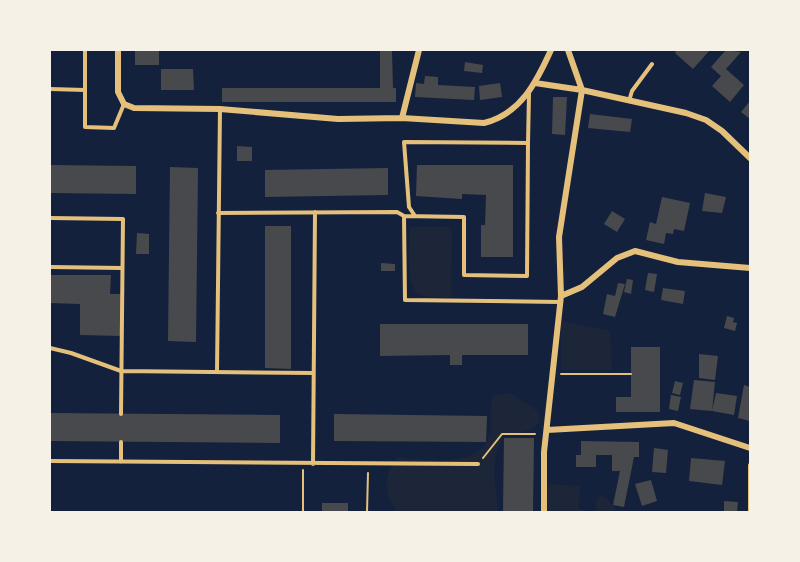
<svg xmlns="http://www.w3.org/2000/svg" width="800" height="562" viewBox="0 0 800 562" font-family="Merriweather,serif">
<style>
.green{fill:#1d2539}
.building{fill:#48494c}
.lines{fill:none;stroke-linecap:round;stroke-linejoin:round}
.path{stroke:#e5c07b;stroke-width:2}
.service{stroke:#e5c07b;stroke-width:4}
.minor{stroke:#e5c07b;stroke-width:6}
</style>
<rect width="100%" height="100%" fill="#14213d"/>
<path class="green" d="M410 227H448L452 231 451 297C441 297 428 299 419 294 405 288 410 242 410 227Z
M561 321 610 331 612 370H561Z
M510 393 539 412V422L531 430 503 436 496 453 494 471 498 512H396C385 492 382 477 397 458 425 458 477 470 489 437 494 424 488 410 493 396Z
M548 484 580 486 579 508 589 512H547Z
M600 496 605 497 616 509 611 512H593L596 509 597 499Z"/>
<path class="building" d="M135 50H159V65H135Z
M677 50H710L693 69 675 53Z
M726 50 741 52 726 69 744 85 730 102 712 86 721 76 711 67Z
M380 51H392L393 88H396V102H222V88H380Z
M465 62 483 65 482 73 464 71Z
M161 69H193L194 90H161Z
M425 76 438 77V85L475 87 474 100 415 97 416 83 424 84Z
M500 83 502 97 480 100 479 86Z
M553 97H567L565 135 552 134Z
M750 101V119L741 112Z
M590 114 632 119 630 132 588 128Z
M237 146 252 147V161H237Z
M50 165 136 166V194L50 193Z
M417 165H513V257H481V225H485L486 195 462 194V199L416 196Z
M170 167 198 168 196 342 168 341Z
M388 168V195L265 197V170Z
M705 193 726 197 722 213 702 211Z
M662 197 690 203 684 231 674 229 673 234 666 233 664 244 646 240 650 222 656 224Z
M612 211 625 219 617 232 604 224Z
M265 226H291V369L265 368Z
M137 233 149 234V254H136Z
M381 263 395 264V271H381Z
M648 273 657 274 654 292 645 290Z
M50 275H111L110 294H121V336L80 335V304L50 303Z
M627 279 633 280 631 294 624 292Z
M618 283 625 284 615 317 603 314 607 294 615 296Z
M663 288 685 291 683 304 661 300Z
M727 316 734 318 733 322 737 323 735 331 724 328Z
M380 324H528V355H462V365H450V355L380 356Z
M631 347H660V412H616V397H631Z
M699 354 718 356 715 380 699 378Z
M694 380 715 382 712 411 690 409Z
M675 381 683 383 680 395 672 393Z
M744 385 750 387V421L738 418Z
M716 393 737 396 734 415 712 411Z
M671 395 681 397 678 411 669 409Z
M50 413 280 415V443L50 441Z
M334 414 487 416 486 442 334 441Z
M504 438H534L533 512H503Z
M581 441 639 442V457H634L624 507 613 505 620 471H612V455H596V467H576V455H581Z
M654 448 668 450 666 473 652 472Z
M691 458 725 461 722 485 689 481Z
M651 480 657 501 642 506 635 484Z
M724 501 738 502 737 512H724Z
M322 503H348V512H322Z"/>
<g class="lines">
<path class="path" d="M561 374H631
M483 458 502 434H535
M303 512V470
M367 512 368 473"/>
<path class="service" d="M85 50V127L114 128 124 104
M50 89 85 90
M629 101 632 91 652 64
M528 143 529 94
M218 213 397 212 404 216 405 300 560 302
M404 216 464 217V275L527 276 528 143 404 142 409 207 415 216
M50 218 123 219 121 414
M50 267 122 268
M50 348 71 353 121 371 313 373
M217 372 220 109
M50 461 478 464
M121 462V442
M313 464 315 212
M750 512V465"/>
<path class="minor" d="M118 50V92L124 104 134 108 220 109 338 119 402 118 484 123C521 114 537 81 551 50
M535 83 582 90 686 113 706 120 722 131 750 158
M402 118 419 50
M561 296 582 287 617 258 635 251 678 262 750 268
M547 430 674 423 750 448
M544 512V452L561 296 559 237 582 90 568 50"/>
</g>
<rect width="800" height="562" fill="none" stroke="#f6f1e7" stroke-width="102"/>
</svg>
